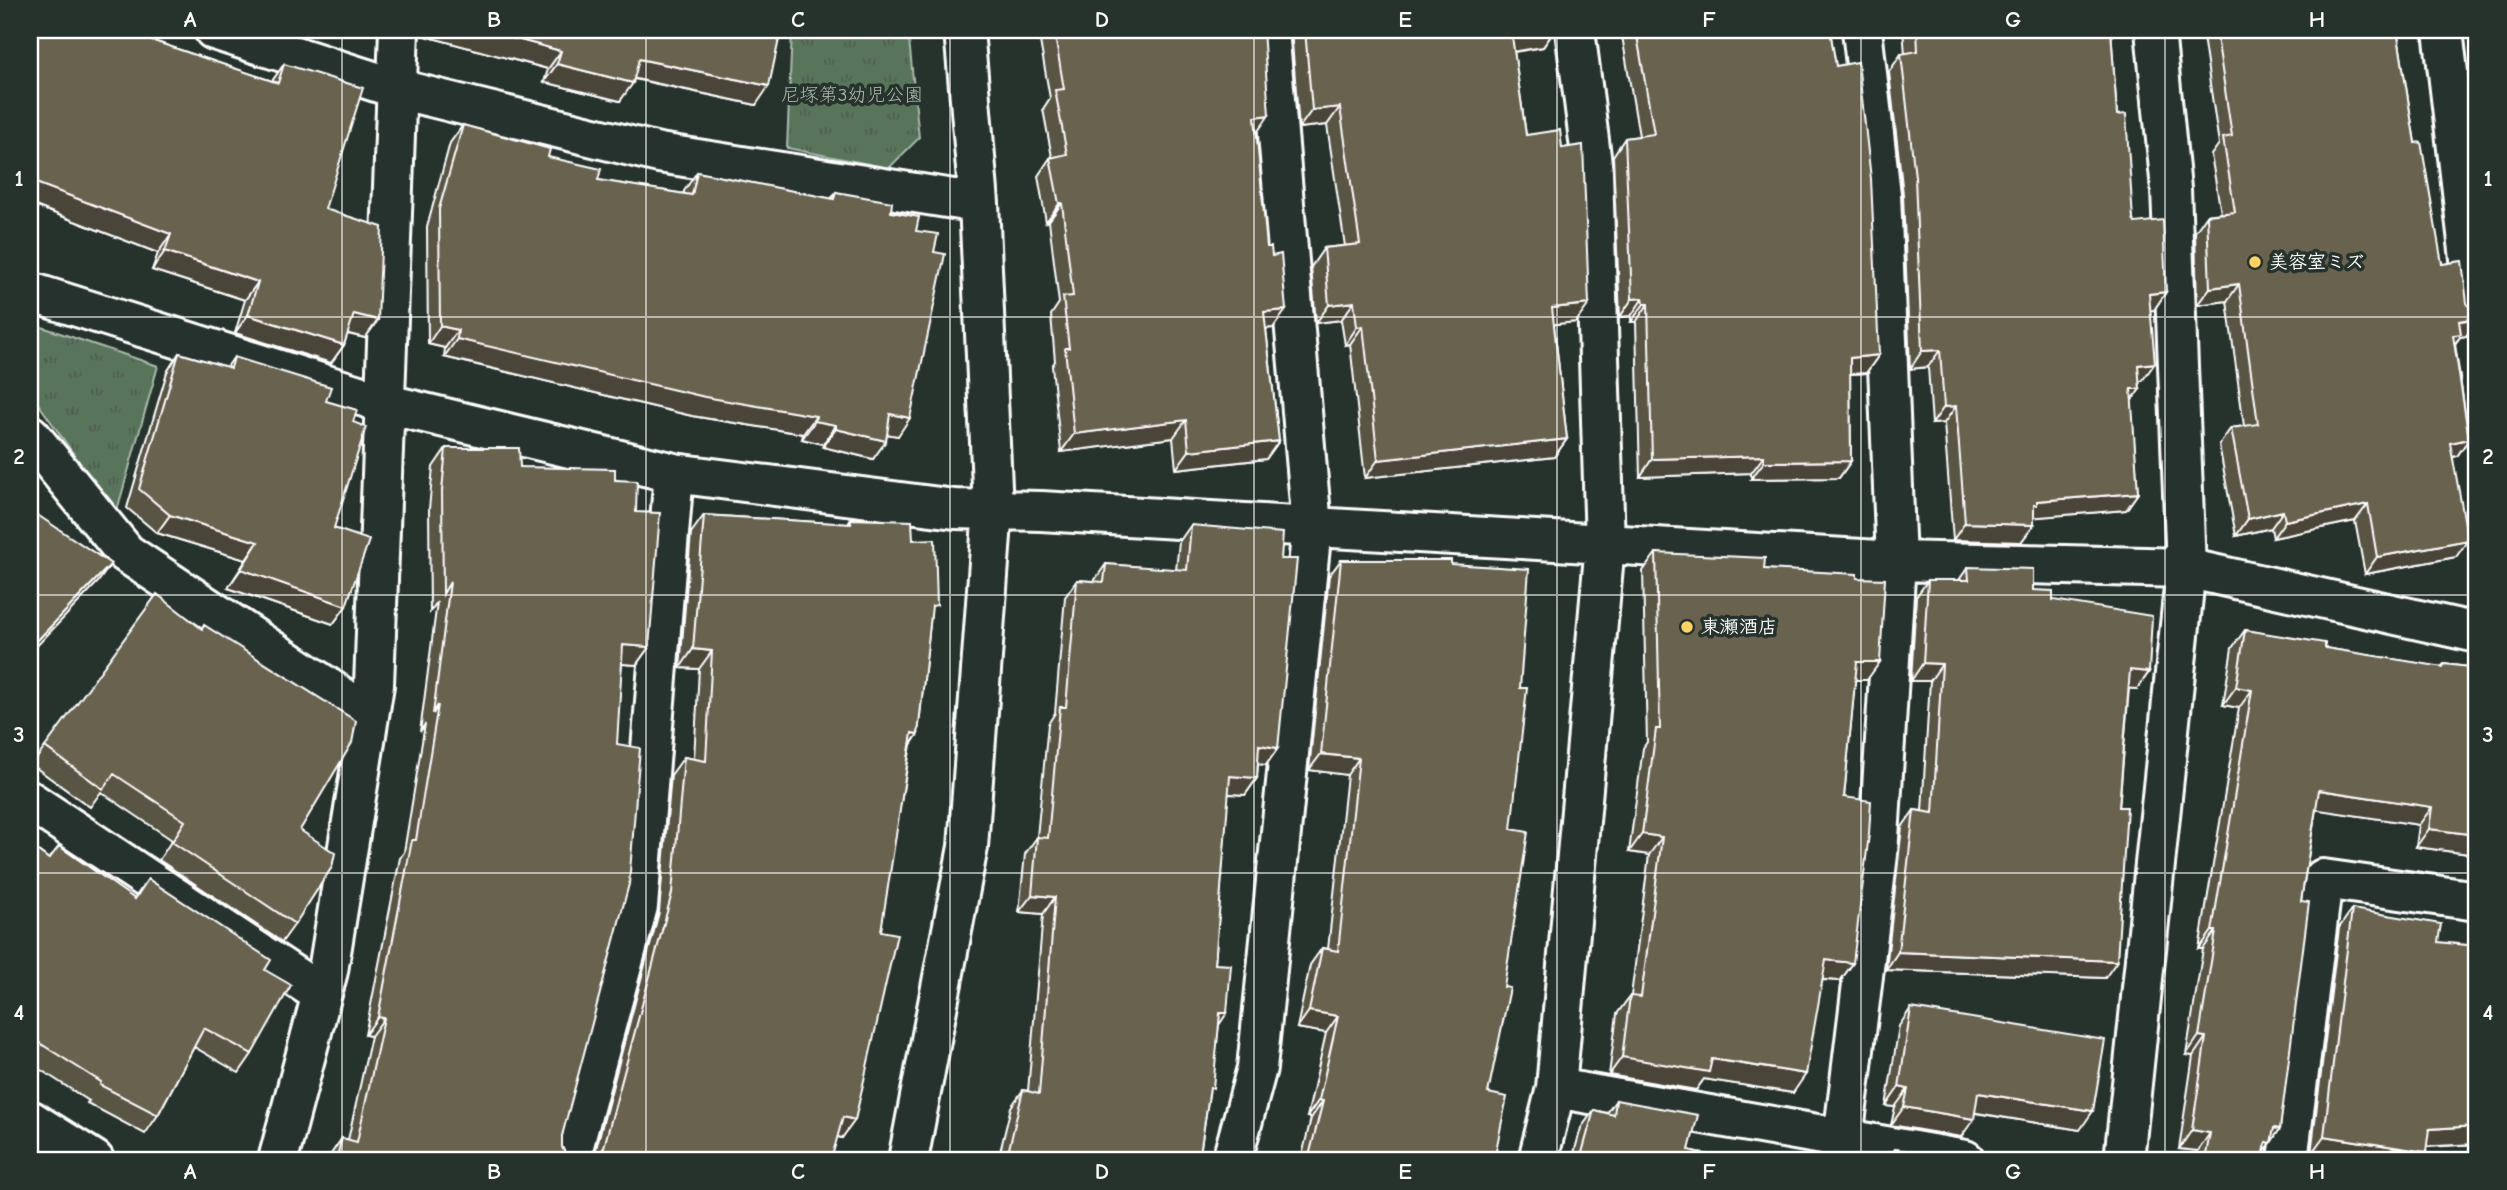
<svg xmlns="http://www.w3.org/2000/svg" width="2507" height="1190" viewBox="0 0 2507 1190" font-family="'Comic Neue','Klee One',sans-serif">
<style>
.park{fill:url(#park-tufts);stroke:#acbaad;stroke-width:2}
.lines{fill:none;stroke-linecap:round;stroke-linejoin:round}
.minor-casing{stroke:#fff;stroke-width:44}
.minor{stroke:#26332d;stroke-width:38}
.wall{fill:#595445;stroke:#fff;stroke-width:2}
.shaded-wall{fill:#484538;stroke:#fff;stroke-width:2}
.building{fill:#676250;stroke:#fff;stroke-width:2}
.grid{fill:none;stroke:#fff;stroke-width:2;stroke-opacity:0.55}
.poi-dot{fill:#ffd166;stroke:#26332d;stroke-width:2.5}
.labels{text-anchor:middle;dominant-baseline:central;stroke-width:7;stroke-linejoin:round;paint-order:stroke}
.park-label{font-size:19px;fill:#acbaad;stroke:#26332d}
.poi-label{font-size:19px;font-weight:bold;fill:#fff;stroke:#26332d;text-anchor:start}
.neatline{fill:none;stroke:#fff;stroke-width:2.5}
.grid-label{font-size:23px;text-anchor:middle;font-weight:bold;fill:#fff}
</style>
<defs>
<pattern id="park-tufts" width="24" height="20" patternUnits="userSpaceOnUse" patternTransform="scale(1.75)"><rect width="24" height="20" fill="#59745b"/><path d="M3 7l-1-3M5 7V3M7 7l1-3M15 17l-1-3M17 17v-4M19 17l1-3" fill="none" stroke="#515c52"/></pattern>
</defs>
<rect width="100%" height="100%" fill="#26332d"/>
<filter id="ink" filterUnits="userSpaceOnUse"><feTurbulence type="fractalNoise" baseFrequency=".0143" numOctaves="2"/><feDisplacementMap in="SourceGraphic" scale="14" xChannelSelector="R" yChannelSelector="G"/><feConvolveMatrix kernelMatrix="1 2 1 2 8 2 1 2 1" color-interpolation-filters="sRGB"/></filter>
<g filter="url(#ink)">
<path class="park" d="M792 30H908L919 138 889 168 787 148Z
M30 323 158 366 116 514 30 392Z"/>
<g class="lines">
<defs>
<path id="minor" d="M214 30 398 89 659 153 979 203
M2443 30 2477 318
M30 292 387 404 674 473 955 509 1041 511 1896 561 2186 568 2477 633
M30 435 126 553 369 715
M30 801 321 994
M1556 1088 1965 1160
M30 1120 94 1160
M278 1160 328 971 374 685 399 30
M570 1160 638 906 674 473
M908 1160 968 847 993 508 979 203 964 30
M1232 1160 1257 1068 1312 527 1269 30
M1538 1160 1556 1088 1605 544 1593 172 1575 30
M1838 1160 1843 1139 1878 854 1896 561 1881 195 1862 30
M2124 1160 2186 568 2171 189 2155 30
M2288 1160 2323 879 2477 901"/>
</defs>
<use href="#minor" class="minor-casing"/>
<use href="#minor" class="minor"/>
</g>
<path class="wall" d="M30 30 142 37 272 81 284 64 325 209 378 320 365 338 347 334 344 345 331 363 235 333 245 300 152 270 158 253 30 204Z
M420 30H781L756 105 634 79 620 101 544 82 548 69 421 35Z
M1038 30H1263L1257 133 1273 328 1266 329 1279 441 1266 459 1176 469 1173 438 1061 452 1052 366 1055 361 1051 315 1059 303 1049 221 1046 222 1038 176 1050 158 1052 157 1043 109 1050 98Z
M1291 30H1555L1543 47 1514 52 1526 135 1576 322 1554 324 1567 439 1554 457 1365 478 1350 344 1345 345 1341 320 1316 323 1311 267 1324 248 1345 246 1327 125 1299 128Z
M1621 30H1830L1879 355 1866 373 1850 374 1851 461 1839 478 1751 479V473L1640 477 1636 322H1631V316L1620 317 1613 156 1625 138 1639 136Z
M1903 30H2111L2117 115 2133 220 2166 292 2154 310H2150L2142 381H2139L2140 389 2131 401 2138 493 2126 510 2034 517V525L2021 542 1953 540 1944 423 1932 424 1928 367 1910 369 1903 194 1889 72 1901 54H1905Z
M2202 30H2397L2415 143 2442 264 2466 336 2460 337 2455 344 2469 439 2457 456 2453 457 2456 557 2365 574 2355 521 2273 538 2271 528 2236 536 2219 445 2231 428 2244 426 2227 301 2197 305 2195 232 2207 215 2221 213 2211 155 2219 144Z
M463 125 548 157 598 180 684 194V191L697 172 831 199 836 192 891 212 916 231 898 436 887 434 873 459 823 447V444L802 439 803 434 692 416 444 357 445 348 428 344 427 227 450 143Z
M179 353 227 367 234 357 326 401 353 422 334 528 346 606 333 624 228 588 246 560 157 533 127 508 167 372Z
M446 448 520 467 615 480 636 512 649 647 636 665 622 664 562 1136V1147L567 1157 573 1160H328L329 1157 342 1138 348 1140 371 1036 365 1035 400 858 404 852 425 724 420 732 437 602 430 612 429 509 433 467Z
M704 515 848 524 851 519 913 540 931 614 918 734 911 745 842 1138 838 1137 593 1160 659 912 671 775 684 757 694 759 699 669 680 668 691 533Z
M1191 525 1281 559 1278 748 1266 765 1258 764 1257 778 1245 795 1228 794 1215 964 1219 1025 1199 1160H998L1011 1107 1023 1090 1028 1091 1043 914 1019 912 1025 854 1037 837 1048 724 1055 713 1065 597 1077 580 1094 581 1106 564 1176 570 1179 542Z
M1656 553 1764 569 1857 578 1867 680H1855L1844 797 1853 963 1840 981 1822 980 1793 1093 1704 1079 1696 1090 1609 1075 1617 1014 1630 996H1631L1649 855 1629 852 1643 748 1647 742 1643 571Z
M1341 560 1451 564 1511 829 1504 987 1488 1093 1494 1160H1301L1311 1118 1307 1117 1326 1033 1297 1028 1310 965 1322 948 1328 949 1347 775 1309 770 1329 576Z
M1968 567 2033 590 2053 600 2149 672 2137 689 2129 688 2105 978 1886 970 1902 827 1914 810 1922 811 1930 681H1911L1916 597 1928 580H1959Z
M2245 630 2325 648 2441 667 2444 664 2477 668V855L2416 847 2419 825 2316 809 2301 901 2280 1129 2264 1153 2263 1160H2196L2198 1151 2179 1149 2193 1056 2186 1055 2203 949H2199L2239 708 2223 705 2232 648Z
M45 747 300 830 295 924 282 942 159 860 172 840 101 792 90 807 32 765Z
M30 845 49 859 134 899 148 879 265 970 252 1054 239 1073 194 1047 158 1115 145 1134 87 1103 89 1101 30 1063Z
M2352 909 2438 942 2477 1144 2311 1154 2339 928Z
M1911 1008 2080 1130 1975 1113 1961 1137 1891 1125 1895 1107 1886 1106 1899 1026Z
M1616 1100 1689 1150 1727 1160H1572L1581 1128 1594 1110 1607 1113Z
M1895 1149 1957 1160H1887Z"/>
<path class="shaded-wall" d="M424 30H483L561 51 548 69 421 35Z
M1550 30H1555L1543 47 1499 54 1512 36Z
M639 59 769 86 756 105 627 77Z
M557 64 633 83 620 101 544 82Z
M1340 107 1327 125 1299 128 1312 110Z
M1269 115 1256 134 1255 117Z
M31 181 171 234 158 253 30 204V183Z
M1062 203 1049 221 1046 222 1059 204Z
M165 251 258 282 245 300 152 270Z
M2239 284 2227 301 2197 305 2210 288Z
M2166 292 2154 310 2137 312 2149 294Z
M1643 298 1631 316 1620 317 1632 299Z
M1354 302 1341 320 1316 323 1329 305Z
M1589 304 1576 322 1539 326 1552 308Z
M1644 304H1648L1636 322H1631Z
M1286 310 1273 328 1252 330 1264 312Z
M354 314 378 320 365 338 341 332Z
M248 315 344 345 331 363 235 333Z
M2477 319 2466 336 2460 337 2449 351 2441 353 2459 321Z
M440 326 458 330 445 348 428 344Z
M1363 326 1350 344 1345 345 1357 327Z
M457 339 816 416 803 434 692 416 444 357Z
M1940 350 1928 367 1910 369 1922 351Z
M1879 355 1866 373 1837 375 1850 358Z
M2155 363 2142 381 2126 382 2138 365Z
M2131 389H2140L2128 406Z
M1956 406 1944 423 1932 424 1944 407Z
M890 414 910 418 898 436 878 433Z
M1186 420 1173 438 1061 452 1074 434Z
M815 421 836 425 823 444 802 439Z
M836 429 886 441 873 459 823 447Z
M1567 439 1554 457 1365 478 1378 460Z
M2469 439 2457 456 2438 460 2450 443Z
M1279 441 1266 459 1176 469 1189 451Z
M1764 456 1751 473 1640 477 1652 459Z
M1851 461 1839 478 1751 479 1764 462Z
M2138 493 2126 510 2028 518 2025 522 2037 501Z
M2368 504 2355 521 2273 538 2285 521Z
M2283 511 2271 528 2236 536 2248 519Z
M170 515 258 542 246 560 157 533Z
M1965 523 2034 525 2021 542 1953 540Z
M2468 540 2456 557 2365 574 2377 557Z
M111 564 98 582 30 653V648Z
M241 569 346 606 333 624 228 588Z
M623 645 649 647 636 665 610 663Z
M693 649 712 651 699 669 680 668Z
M1857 662H1880L1867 680H1844Z
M1923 663 1942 664 1930 681H1911Z
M2130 670 2149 672 2137 689 2118 688Z
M2236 687 2252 690 2239 708 2223 705Z
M912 733 918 734 905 752Z
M1259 745 1278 748 1266 765 1247 763Z
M1321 754 1359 758 1347 775 1309 770Z
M1230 776 1257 778 1245 795 1218 793Z
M2319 790 2432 807 2419 825 2306 808Z
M2429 829 2477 835V855L2416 847Z
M1642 834 1662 837 1649 855 1629 852Z
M1032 895 1055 897 1043 914 1019 912Z
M2212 931H2216L2203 949H2199Z
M1898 952 2117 961 2105 978 1886 970Z
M1826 960 1853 963 1840 981 1813 979Z
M1309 1011 1338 1016 1326 1033 1297 1028Z
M1220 1013H1227L1215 1031Z
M378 1017 384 1018 371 1036 365 1035Z
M2199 1036 2206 1037 2193 1056 2186 1055Z
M1622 1057 1712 1059 1806 1074 1793 1093 1704 1079 1696 1090 1609 1075Z
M1899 1087 1908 1089 1895 1107 1886 1106Z
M1978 1093 2093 1111 2080 1130 1965 1111Z
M1319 1100 1323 1101 1311 1118 1307 1117Z
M1904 1107 1974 1119 1961 1137 1891 1125Z
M843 1117 855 1120 842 1138 830 1135Z
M2477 1126V1144L2416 1147 2429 1129Z
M2274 1128 2280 1129 2259 1160H2253Z
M2192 1130 2210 1133 2198 1151 2179 1149Z
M2324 1136 2426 1152 2419 1160H2350L2311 1154Z
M1008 1153 1014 1155 1010 1160H1003Z"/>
<path class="building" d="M30 30H136L143 33 142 37 278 83 284 64 363 88 325 209 382 227 378 320 354 314 344 345 248 315 258 282 165 251 171 234 31 181 30 185Z
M483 30H781L769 86 639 59 633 83 557 64 561 51Z
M1054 30H1263L1269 115 1255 117 1267 247H1271L1272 256 1281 254 1286 310 1264 312 1279 441 1189 451 1186 420 1074 434 1065 348H1069L1063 297 1073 296 1062 203 1059 204 1050 158 1067 154 1055 90 1064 89Z
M1305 30H1550L1512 36 1526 135 1560 130 1562 148 1583 145 1589 304 1552 308 1567 439 1378 460 1363 326 1357 327 1354 302 1329 305 1324 248 1360 244 1340 107 1312 110Z
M1636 30H1830L1836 66 1858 62 1871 179 1879 355 1850 358 1851 461 1764 462V456L1652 459 1648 304H1644L1643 298 1632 299 1625 138 1654 134Z
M1917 30H2111L2117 115 2126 114 2133 220 2135 223 2163 220 2166 292 2149 294 2155 363 2138 365 2140 389H2131L2138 493 2037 501V505H2034V525L1965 523 1956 406 1944 407 1940 350 1922 351 1915 177 1901 54 1918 51Z
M2216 30H2397L2415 143 2421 142 2442 264 2462 261 2467 303 2477 318 2459 321 2461 334 2453 335 2469 439 2450 443 2468 540 2377 557 2368 504 2285 521 2283 511 2248 519 2231 428 2258 424 2239 284 2210 288 2207 215 2235 212 2223 138 2232 136Z
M463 125 550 149 548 157 601 169 598 180 692 195 697 172 834 199 836 192 892 202 891 212 919 217 916 231 938 234 934 252 945 254 910 418 890 414 886 441 836 429V425L815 421 816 416 705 397 457 339 458 330 440 326 439 209Z
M179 353 231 368 234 357 331 387 326 401 357 410 353 422 366 427 334 528 369 540 346 606 241 569 258 542 170 515 139 489Z
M446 448H519L520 467 615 469V480L637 481 636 512 660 513 649 647 623 645 617 744 640 748 629 884 562 1136V1147L567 1157 573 1160H336L342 1138 357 1142 384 1018 378 1017 412 840H416L438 705 433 714 450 582 443 594 442 491Z
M30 510 111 564 30 648Z
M704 515 851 524V519L912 521 913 540 935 539 937 605 932 606 918 734 912 733 881 931 897 934 855 1120 843 1117 831 1160H593L598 1158 604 1147 672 893 684 757 706 761 712 651 693 649Z
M1191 525 1283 533 1281 559H1297L1278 748 1259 745 1257 778 1230 776 1215 964 1231 965 1227 1013H1220L1213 1088H1210L1199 1160H1013L1014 1155 1008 1153 1023 1090 1039 1094 1055 897 1032 895 1037 837 1048 838 1060 707H1066L1077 580 1104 582 1106 564 1187 570Z
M1656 553 1765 558 1764 569 1857 574V578L1885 579 1880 662H1857L1844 797 1871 801 1869 834 1853 963 1826 960 1806 1074 1712 1059 1709 1072 1622 1057 1630 996 1641 997 1662 837 1642 834 1656 729H1660Z
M1341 560H1451V564L1529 569 1520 688H1527L1511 829 1528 832 1504 987 1510 988 1488 1093 1507 1097 1494 1160H1308L1323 1101 1319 1100 1338 1016 1309 1011 1322 948 1338 951 1359 758 1321 754Z
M1968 567 2033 569V590L2053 591V600L2152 616 2149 672 2130 670 2119 807H2127L2117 961 1898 952 1914 810 1933 813 1942 664 1923 663 1928 580H1969Z
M157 594 202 629 204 625 356 721 352 743 300 830 335 853 332 867 295 924 172 842 185 821 114 774 103 789 45 747Z
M2245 630 2325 643V648L2443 667 2444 664 2477 668V835L2429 829 2432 807 2319 790 2301 901 2309 902 2280 1129 2274 1128 2271 1143 2266 1142 2263 1160H2205L2210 1133 2192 1130 2206 1037 2199 1036 2216 931H2212L2252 690 2236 687Z
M30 845 49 859 59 846 135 899 148 879 271 960 265 970 291 985 252 1054 204 1028 158 1115 100 1085 101 1082 30 1037Z
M2352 909 2441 924 2438 942 2477 946V1126L2429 1129 2426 1152 2324 1136Z
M1911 1008 2105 1040 2093 1111 1978 1093 1974 1119 1904 1107 1908 1089 1899 1087Z
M1616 1100 1698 1115 1689 1150 1727 1160H1580L1594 1110 1614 1115Z
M30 1149 48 1160H30Z
M1895 1149 1957 1160H1893Z"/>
</g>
<path class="grid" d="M342 30V1160M646 30V1160M950 30V1160M1254 30V1160M1557 30V1160M1861 30V1160M2165 30V1160M30 317H2477M30 595H2477M30 873H2477"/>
<g class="poi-dot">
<circle cx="2255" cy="262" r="7"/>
<circle cx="1687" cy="627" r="7"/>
</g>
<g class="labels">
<g class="park-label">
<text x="852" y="95">尼塚第3幼児公園</text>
</g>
<g class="poi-label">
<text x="2269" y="262">美容室ミズ</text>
<text x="1701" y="627">東瀬酒店</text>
</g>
</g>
<rect width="2507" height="1190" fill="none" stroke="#26332d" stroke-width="77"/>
<rect x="38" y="38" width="2430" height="1114" class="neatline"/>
<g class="grid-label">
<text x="190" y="27">A</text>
<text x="494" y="27">B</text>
<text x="798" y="27">C</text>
<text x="1102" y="27">D</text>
<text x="1405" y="27">E</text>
<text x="1709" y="27">F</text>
<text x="2013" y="27">G</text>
<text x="2317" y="27">H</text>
<text x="19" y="186">1</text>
<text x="2488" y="186">1</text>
<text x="19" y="464">2</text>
<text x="2488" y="464">2</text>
<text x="19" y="742">3</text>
<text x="2488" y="742">3</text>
<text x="19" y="1020">4</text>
<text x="2488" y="1020">4</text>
<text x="190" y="1179">A</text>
<text x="494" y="1179">B</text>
<text x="798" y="1179">C</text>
<text x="1102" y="1179">D</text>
<text x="1405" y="1179">E</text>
<text x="1709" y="1179">F</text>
<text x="2013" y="1179">G</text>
<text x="2317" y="1179">H</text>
</g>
</svg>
